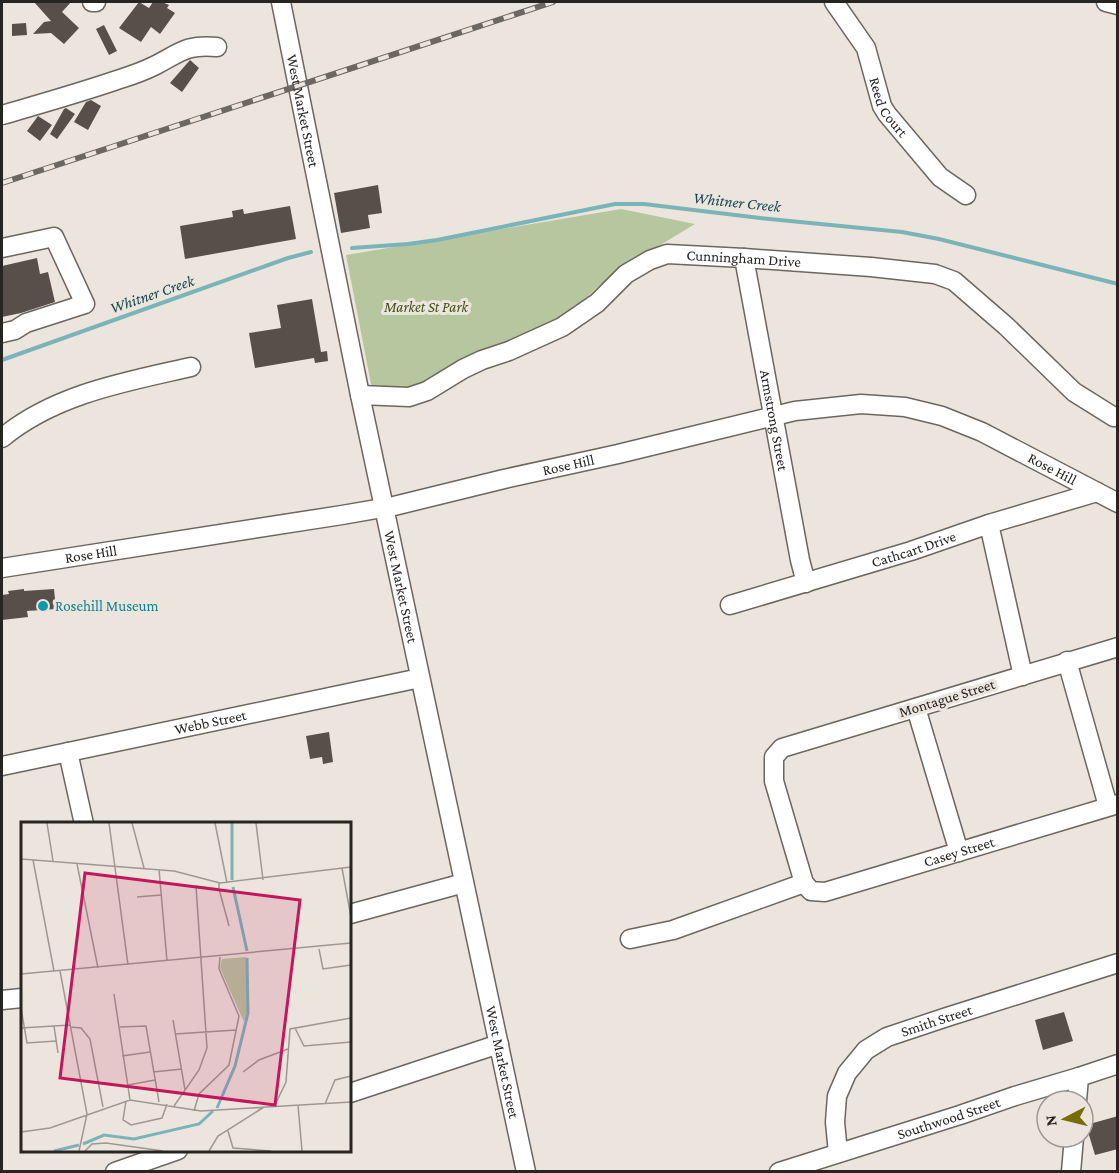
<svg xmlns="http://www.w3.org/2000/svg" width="1119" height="1173" viewBox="0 0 1119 1173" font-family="'Crimson Pro',serif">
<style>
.green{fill:#b6c69e}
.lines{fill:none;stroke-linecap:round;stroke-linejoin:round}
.stream{stroke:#7ab4b9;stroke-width:4}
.building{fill:#584f4b}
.minor-casing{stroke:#6c665f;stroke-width:21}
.minor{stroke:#fff;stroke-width:18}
.rail-casing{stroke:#6b6762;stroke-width:6}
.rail{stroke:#ece5dd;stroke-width:4;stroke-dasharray:11;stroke-linecap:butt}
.culture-dot{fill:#0f9aa8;stroke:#ece5dd;stroke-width:2}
.labels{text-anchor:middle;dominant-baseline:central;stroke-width:6;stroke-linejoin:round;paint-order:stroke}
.street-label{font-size:15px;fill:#272522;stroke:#ece5dd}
.park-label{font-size:15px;font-style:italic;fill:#3d5112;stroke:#ece5dd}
.culture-label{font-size:15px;fill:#0d838f;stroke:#ece5dd;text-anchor:start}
.water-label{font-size:16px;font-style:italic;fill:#154a4f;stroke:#ece5dd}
.inset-river{fill:none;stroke:#7ab4b9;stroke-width:3}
.inset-road{fill:none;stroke:#9d9892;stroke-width:1.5}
.view{fill:#c2185b;fill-opacity:0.15;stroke:#c2185b;stroke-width:3}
.inset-edge{fill:none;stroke:#272522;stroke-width:3}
</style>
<rect width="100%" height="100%" fill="#ece5dd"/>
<path class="green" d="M621 209 695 224 619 270 595 289 574 311 524 338 423 387 375 390 371 384 346 255Z"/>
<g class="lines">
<path class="stream" d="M352 248 408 244 437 240 615 204H644L760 218 902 232 939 239 1118 284
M2 360 288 258 311 252"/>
</g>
<path class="building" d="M34 2H71L62 12 79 28 64 44 51 33 33 34 44 22 51 21Z
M139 2 149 8 153 2H162L169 5 167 8 175 13 160 34 151 27 141 42 119 28Z
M26 23 27 35 12 36V24Z
M104 25 117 51 109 55 96 29Z
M190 60 199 68 182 92 170 83Z
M91 100 101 106 88 130 74 122 86 102Z
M66 108 75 114 57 139 50 134 64 109Z
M38 116 52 125 40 141 27 131Z
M378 185 382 213 368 215 370 228 341 233 334 193Z
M290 206 296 239 185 259 180 226 233 217 232 211 243 209 244 214Z
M37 258 40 274 48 272 55 302 21 313 2 317V266Z
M312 299 321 352 327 351 328 361 315 363 314 358 255 368 249 333 281 328 277 305Z
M24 589V591L54 589 56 609 27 611 28 617 2 620V595L9 594 8 591Z
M329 732 333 762 323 764 322 757 310 759 306 736Z
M1064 1012 1073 1041 1043 1050 1035 1020Z
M1118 1116V1149L1095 1155 1086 1125Z"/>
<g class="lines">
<defs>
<g id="minor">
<path d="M92 2H96"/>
<path id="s1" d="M281 2 360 395 526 1172"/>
<path id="s2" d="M834 2 866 48 882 106 887 114 940 177 966 195"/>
<path d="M1106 2 1118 5"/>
<path d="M2 115C40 104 79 93 117 80 130 76 144 71 156 65 181 52 187 44 217 47"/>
<path d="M2 248 54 237 85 304 26 323 15 330 2 333"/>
<path id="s3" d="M744 258 800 560 806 583"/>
<path id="s4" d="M360 395 409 397 427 391 463 369 482 360 509 351 562 327 597 303 626 274 650 260 667 254 744 258 871 267 935 274 954 281 1006 326 1074 392 1114 417H1118"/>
<path d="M2 438C55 394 125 382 191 367"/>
<path d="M989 524 1023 676"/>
<path id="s5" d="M2 568 342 515 394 506 504 479 618 454 795 411 861 404 905 407 942 416 982 432 1118 503"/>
<path id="s6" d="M730 605 911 551 989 524 1097 492"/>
<path id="s7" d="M1118 647 782 748 774 757V781L804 883 811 891 825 892 1118 804"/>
<path d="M1067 661 1108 806"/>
<path d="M916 708 959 852"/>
<path d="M68 752 84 824"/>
<path id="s8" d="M2 766 420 678"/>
<path d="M350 914 464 883"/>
<path d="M630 939 673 930 804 883"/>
<path d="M2 1000 22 998"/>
<path d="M350 1093 499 1044"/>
<path d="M1077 1101 1079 1077"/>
<path id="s9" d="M838 1153 835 1122 837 1096 847 1073 866 1050 887 1037 947 1017 1118 963"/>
<path d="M115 1172 178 1150"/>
<path id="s10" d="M779 1172 960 1115 1015 1096 1079 1077 1118 1064"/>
<path d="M1071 1172 1074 1137"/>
</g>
</defs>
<use href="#minor" class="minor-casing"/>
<use href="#minor" class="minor"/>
<defs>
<path id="rail" d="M2 183 553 2"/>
</defs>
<use href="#rail" class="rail-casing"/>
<use href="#rail" class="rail"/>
</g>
<circle class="culture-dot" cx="43" cy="606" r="6"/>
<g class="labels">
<g class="street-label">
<text stroke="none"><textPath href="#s2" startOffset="120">Reed Court</textPath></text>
<text stroke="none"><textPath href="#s1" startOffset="111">West Market Street</textPath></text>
<text stroke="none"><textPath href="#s4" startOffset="424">Cunningham Drive</textPath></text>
<text stroke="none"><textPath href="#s3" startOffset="165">Armstrong Street</textPath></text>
<text stroke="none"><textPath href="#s5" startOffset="576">Rose Hill</textPath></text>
<text stroke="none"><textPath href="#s5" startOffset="1080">Rose Hill</textPath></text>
<text stroke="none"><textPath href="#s6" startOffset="192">Cathcart Drive</textPath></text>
<text stroke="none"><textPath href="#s5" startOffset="90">Rose Hill</textPath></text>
<text stroke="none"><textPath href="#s1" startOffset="597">West Market Street</textPath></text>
<text transform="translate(947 698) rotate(-17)">Montague Street</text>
<text stroke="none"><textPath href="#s8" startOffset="213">Webb Street</textPath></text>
<text stroke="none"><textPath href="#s7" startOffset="658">Casey Street</textPath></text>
<text stroke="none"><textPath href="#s9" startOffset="189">Smith Street</textPath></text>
<text stroke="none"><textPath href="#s1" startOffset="1083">West Market Street</textPath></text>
<text stroke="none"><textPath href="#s10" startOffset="178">Southwood Street</textPath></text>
</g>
<g class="park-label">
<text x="426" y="307">Market St Park</text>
</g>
<g class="culture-label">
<text x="55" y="606">Rosehill Museum</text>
</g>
<g class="water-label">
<text transform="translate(737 202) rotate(6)">Whitner Creek</text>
<text transform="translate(152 294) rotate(-19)">Whitner Creek</text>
</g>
</g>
<g transform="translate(21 822)">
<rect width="330" height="330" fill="#ece5dd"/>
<path d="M225 135 227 187 223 200 199 146 201 137Z" fill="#b6c69e"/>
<path class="inset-river" d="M211 58V1M212 65 226 129M196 286 214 244 227 191 226 136M62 322 83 313 113 317 178 302 192 289M33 329 58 323"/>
<path class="inset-road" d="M26 1 32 39M88 1 107 143M111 1 123 46M194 1 206 61M235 1 242 58M0 37 153 49 199 61 330 45M12 38 33 149M56 42 77 146M321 46 330 95M138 47 146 139M198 67 208 104M116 75 140 73M298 127 302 147 330 143M39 149 66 292 58 329M0 152 330 121M93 172 109 278M0 186 6 221 35 219M152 198 164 268M33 204 37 231M49 205 60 206 69 217 82 285M99 205 125 204 138 280M0 206 49 203M274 206 283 224 330 220M154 212 215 208M101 234 129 230M132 250 161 247M222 250 238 238 267 227M107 263 134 258M105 279 102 298 110 303 141 296 146 282M304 282 314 258 330 254M277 283 281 329M153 284 178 248 186 226 175 64 198 67V61M253 285 265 260 269 207 330 196M173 289 178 272 208 243 218 194 198 147 199 135M207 309 212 326 250 329M0 310 29 306 109 278 180 289 330 280M64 329 71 322 85 321 142 329M188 329 197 314 243 285"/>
<path class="view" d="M64 51 279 78 254 283 39 256Z"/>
<rect width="330" height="330" class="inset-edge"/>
</g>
<rect width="1119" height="1173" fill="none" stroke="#272522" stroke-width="6"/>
<g transform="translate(1065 1119) rotate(263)"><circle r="28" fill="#ece5dd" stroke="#9d9892" stroke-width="1.5"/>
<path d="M0-4.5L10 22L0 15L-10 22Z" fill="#776c05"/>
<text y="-9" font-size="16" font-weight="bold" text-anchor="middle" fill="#272522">N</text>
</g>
</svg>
